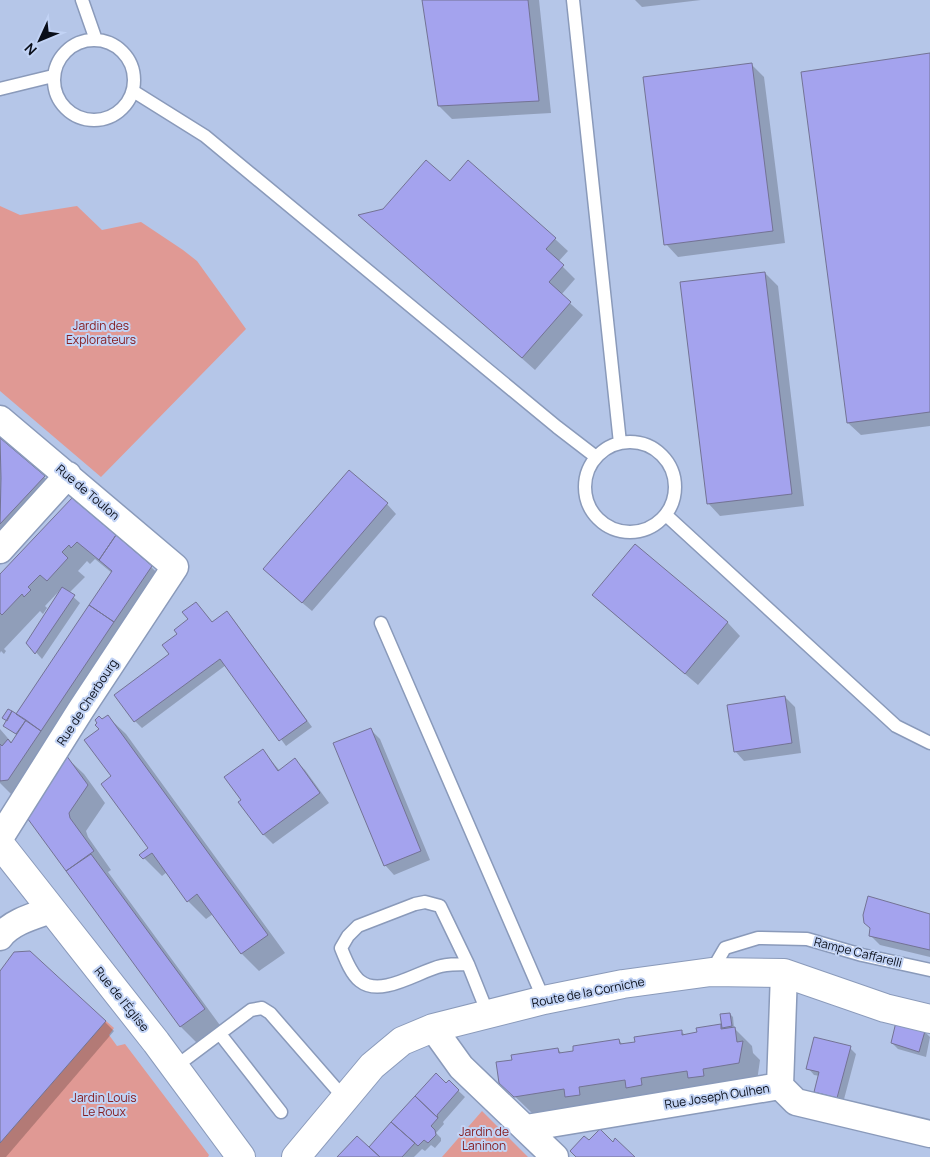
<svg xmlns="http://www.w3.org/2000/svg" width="930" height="1157" viewBox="0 0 930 1157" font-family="Manrope,sans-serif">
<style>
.green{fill:#e09994}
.shadow{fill:#0003;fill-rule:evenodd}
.building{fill:#a4a3ee;stroke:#737394}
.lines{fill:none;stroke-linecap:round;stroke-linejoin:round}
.lane-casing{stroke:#8a9aba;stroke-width:15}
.street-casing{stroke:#8a9aba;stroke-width:29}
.secondary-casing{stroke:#8a9aba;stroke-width:30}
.lane{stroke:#fff;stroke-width:12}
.street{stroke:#fff;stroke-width:26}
.secondary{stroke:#fff;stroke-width:28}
.labels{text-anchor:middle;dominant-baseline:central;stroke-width:4;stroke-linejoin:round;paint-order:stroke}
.park-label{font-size:12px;fill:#851e21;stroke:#c2d3f5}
.street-label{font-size:12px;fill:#090e19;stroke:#c2d3f5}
</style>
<rect width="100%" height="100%" fill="#b5c6e8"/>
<path class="green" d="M0 206 20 215 77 206 102 230 141 222 183 250 197 261 246 329 101 477 0 391Z
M106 1021 114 1028 109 1035 117 1046 125 1044 209 1155 208 1157H0V1143Z
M482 1111 528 1157H442Z"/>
<path class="shadow" d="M424 0H539L551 113 452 119 439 106Z
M635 0H701L642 7Z
M930 54V426L861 435 848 423Z
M751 64 764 77 785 243 678 257 666 244Z
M450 183 555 239 568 251 558 262 575 279 561 295 583 315 535 370 361 216 384 210Z
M765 273 778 286 804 506 720 516 708 503Z
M0 439 44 477 62 494 0 561Z
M72 500 151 567 169 584 16 799 0 783V729L12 743 17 735 5 726 16 715 112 573 95 559 90 564 87 561 78 571 85 577 69 593 80 603 42 659 28 643 61 589 45 606 47 608 43 614 40 611 4 649 6 651 4 654 1 651 0 653V576ZM24 720 26 722 21 729 19 728Z
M387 504 396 514 312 611 274 579Z
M635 545 728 623 740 636 698 685 606 607 594 595Z
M196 604 213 623 233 619 312 727 286 746 226 665 142 728 135 721 116 695 171 654 179 634 189 620Z
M785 697 795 707 801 753 744 761 735 751Z
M108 717 126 734 285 953 259 971 242 954 213 914 206 919 188 901 167 872 162 876 141 855 150 848 113 776 100 730 102 721Z
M370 729 380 739 430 860 394 875 385 865Z
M263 751 280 771 295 760 305 770 329 803 273 844 264 835 240 802Z
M66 757 84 774 105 803 86 831 88 837 111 870 108 872 222 1028 198 1044 181 1027 27 815Z
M930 915V957L880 945 870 935Z
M0 973 105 1022 114 1031 6 1157H0Z
M730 1014 733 1017 734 1028 752 1046 753 1053 760 1060 757 1081 533 1114 500 1082 558 1049 562 1054 619 1040 623 1045 637 1043 681 1031 685 1035 698 1033 720 1025 723 1028 721 1015Z
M897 1024 925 1032 930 1037 926 1057 898 1049 892 1043Z
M850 1048 856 1054 843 1103 822 1098 815 1092 820 1076 814 1075 808 1068Z
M449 1082 465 1097 443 1122 444 1124 436 1133 441 1138V1141L435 1148 431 1145 425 1151 422 1149 414 1157H339L369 1148Z"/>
<path class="building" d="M422 0H528L539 101 438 106Z
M930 53V412L847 423 801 72Z
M752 63 773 231 664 245 643 77Z
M426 160 450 181 468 160 556 238 546 249 564 265 549 282 571 302 522 358 358 215 383 209Z
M765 272 792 494 707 504 680 282Z
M0 438 45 476 0 524 1 478Z
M349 470 388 503 302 603 263 569Z
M72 498 116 535 99 560 77 542 71 548 69 545 62 552 68 558 47 581 40 575 28 587 31 590 24 597 22 594 2 615 0 613V574Z
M116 535 152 566 114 622 89 605 112 571 99 560Z
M635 544 728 622 685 674 592 595Z
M62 587 75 595 35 654 26 643Z
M196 602 212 622 227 611 307 721 279 741 220 659 134 722 114 695 169 654 162 645 177 634 174 630 188 619 182 612Z
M89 605 114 622 41 731 16 714Z
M785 696 792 743 734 752 727 705Z
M8 709 12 711 7 721 2 718Z
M12 711 26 720 16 734 3 726Z
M108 715 268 935 241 954 197 894 187 902 152 853 143 859 139 855 148 848 101 784 111 776 84 740 99 729 95 725 97 723 95 720 99 716 102 719Z
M26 720 41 731 8 780 0 781V744L2 746 8 739 11 743Z
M371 728 421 851 384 866 333 743Z
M263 749 278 771 295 758 320 793 263 835 238 802 241 800 224 777Z
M66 755 88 785 69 813 70 818 94 851 66 871 25 815Z
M91 854 205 1009 180 1027 66 871Z
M868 896 930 914V950L869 936 870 928 864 923 863 915Z
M30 951 106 1021 0 1143V971L14 952Z
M730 1013 732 1026 722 1028 720 1014Z
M896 1022 925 1031 919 1052 891 1043Z
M721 1024V1029L735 1027 737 1042 743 1041 739 1063 703 1069 704 1076 688 1078 687 1071 641 1078 642 1085 626 1088 625 1080 579 1087 580 1095 565 1097 564 1089 514 1097 499 1083 496 1062 512 1060 511 1055 558 1048 559 1053 573 1051V1046L619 1039 620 1044 635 1042 634 1037 682 1030V1035L697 1032 696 1028Z
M814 1037 851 1046 837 1098 814 1092 819 1072 806 1069Z
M436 1073 446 1083 449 1080 459 1090 437 1115 438 1118 415 1096Z
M415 1096 438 1118 431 1126 435 1130 436 1135 428 1143 424 1140 418 1146 391 1122Z
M391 1122 415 1143 402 1157H380L369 1147Z
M600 1129 613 1142 615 1138 635 1157H576L570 1151 584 1136 589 1140Z
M357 1136 369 1147 380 1157H337Z"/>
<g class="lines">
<defs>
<path id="lane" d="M82 0 96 40
M573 0 620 443
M54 80a40 40 0 1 1 80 0a40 40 0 1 1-80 0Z
M0 89 53 76
M133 91 205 136 557 427 596 457
M585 487a45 45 0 1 1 90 0a45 45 0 1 1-90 0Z
M666 515 896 726 930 743
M381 623 544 1000
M468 964C459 964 449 964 441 966 419 971 381 998 360 981 351 974 345 958 341 948L348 936 358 926 415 904 425 902 440 906 468 964 488 1014
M711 972 725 948 758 938 807 939 862 955 930 970
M220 1034 281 1112
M175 1067 251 1010 262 1008 270 1013 345 1099"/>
<path id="street" d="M0 419 175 567 80 711 0 838
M0 550 68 475
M0 937C11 922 34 916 51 910
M433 1028 461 1067 555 1157
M780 1086 784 973
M526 1128 780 1086 796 1102 930 1134"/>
<path id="secondary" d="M0 844 156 1042 241 1157
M296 1157 372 1066 402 1041 433 1028 544 1000 623 984 711 972 784 973 885 1008 930 1019"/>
</defs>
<use href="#lane" class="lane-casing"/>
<use href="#street" class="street-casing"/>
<use href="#secondary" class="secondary-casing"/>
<use href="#lane" class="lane"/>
<use href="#street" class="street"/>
<use href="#secondary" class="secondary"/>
</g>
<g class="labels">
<g class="park-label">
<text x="101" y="325">Jardin des<tspan x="101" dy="14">Explorateurs</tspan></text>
<text x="104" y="1097">Jardin Louis<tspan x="104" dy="14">Le Roux</tspan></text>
<text x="484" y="1131">Jardin de<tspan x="484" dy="14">Laninon</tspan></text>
</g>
<g class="street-label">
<text transform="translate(88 492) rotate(40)">Rue de Toulon</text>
<text transform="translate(87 702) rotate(-57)">Rue de Cherbourg</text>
<text transform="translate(858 952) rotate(14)">Rampe Caffarelli</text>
<text transform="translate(588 992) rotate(-11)">Route de la Corniche</text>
<text transform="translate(122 999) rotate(51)">Rue de l'Église</text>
<text transform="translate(717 1096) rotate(-9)">Rue Joseph Oulhen</text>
</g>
</g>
<g transform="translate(40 40) rotate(226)" stroke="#c2d3f5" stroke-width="4" paint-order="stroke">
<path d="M0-4L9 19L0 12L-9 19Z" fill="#090e19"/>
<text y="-8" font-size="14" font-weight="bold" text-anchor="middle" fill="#090e19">N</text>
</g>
</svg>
